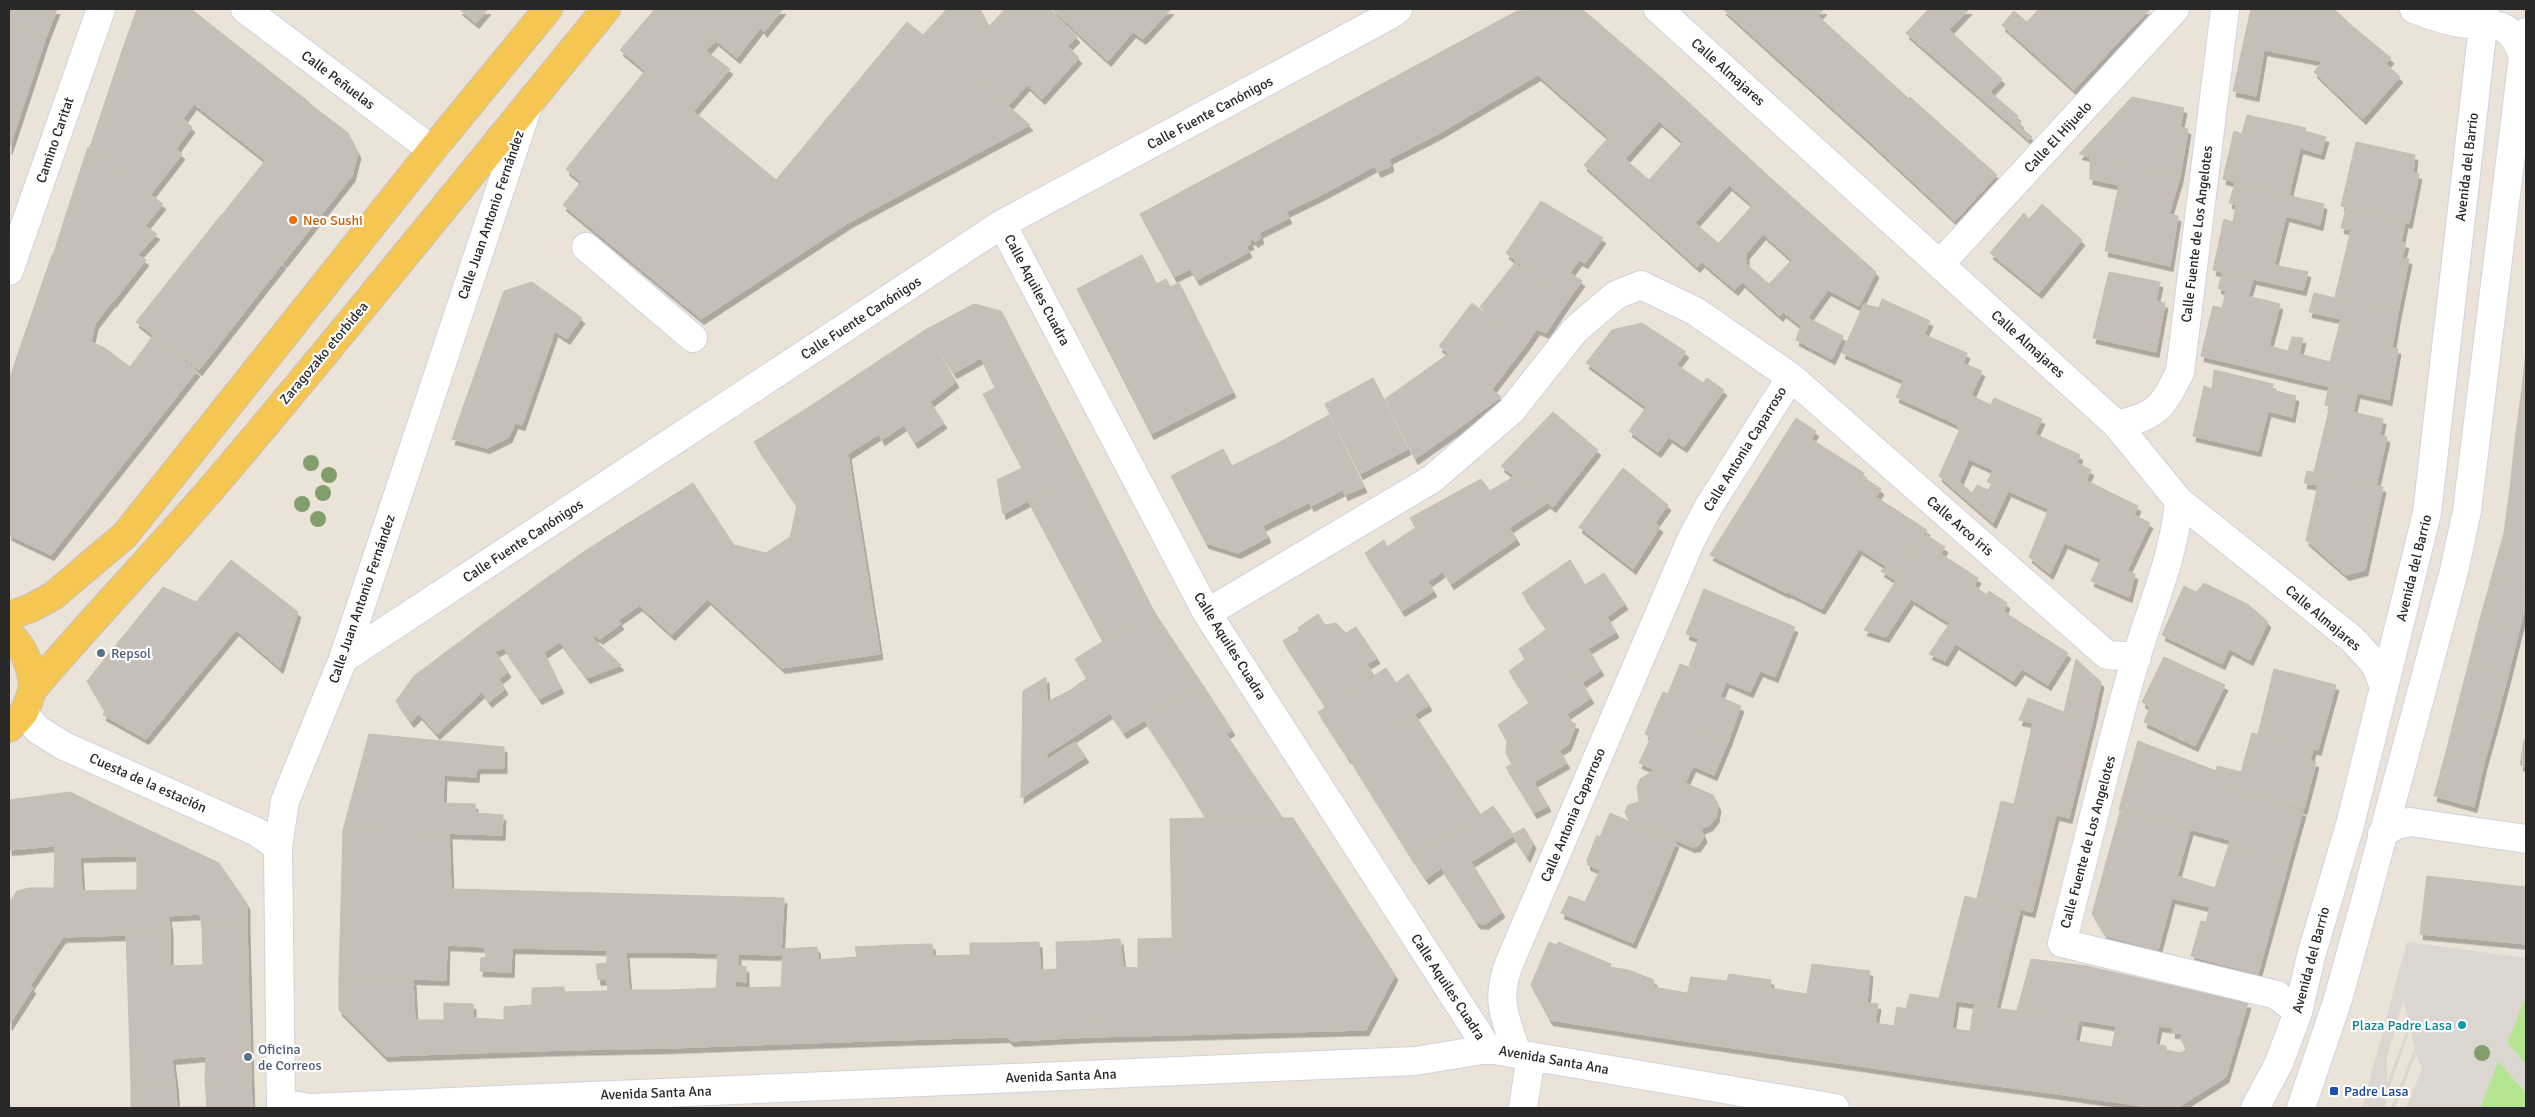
<svg xmlns="http://www.w3.org/2000/svg" width="2535" height="1117" viewBox="0 0 2535 1117" font-family="Signika,sans-serif">
<style>
.green{fill:#b3e592}
.plaza{fill:#dbd6d0;fill-rule:evenodd}
.building{fill:#c6bfb8;stroke:#c6beb2;fill-rule:evenodd;filter:url(#shadow)}
.lines{fill:none;stroke-linecap:round;stroke-linejoin:round}
.minor-casing{stroke:#ced3e2;stroke-width:30}
.major-casing{stroke:#c3c3c3;stroke-width:30}
.minor{stroke:#fff;stroke-width:28}
.major{stroke:#f6c653;stroke-width:28}
.tree{fill:#829e6d}
.food-dot{fill:#e8710a;stroke:#fff;stroke-width:2}
.service-dot{fill:#5c6f8a;stroke:#fff;stroke-width:2}
.culture-dot{fill:#0f9aa8;stroke:#fff;stroke-width:2}
.transit-dot{fill:#1a4fb4;stroke:#fff;stroke-width:2}
.labels{text-anchor:middle;dominant-baseline:central;stroke-width:4.5;stroke-linejoin:round;paint-order:stroke}
.street-label{font-size:14px;fill:#282828;stroke:#fff}
.food-label{font-size:14px;fill:#c56008;stroke:#fff;text-anchor:start}
.service-label{font-size:14px;fill:#4e5e75;stroke:#fff;text-anchor:start}
.culture-label{font-size:14px;fill:#0d838f;stroke:#fff;text-anchor:end}
.transit-label{font-size:14px;fill:#164399;stroke:#fff;text-anchor:start}
</style>
<defs>
<filter id="shadow"><feDropShadow dx="3" dy="5.5" stdDeviation="0" flood-color="#0004"/></filter>
</defs>
<rect width="100%" height="100%" fill="#ebe2d8"/>
<path class="green" d="M2526 996V1064L2507 1043Z
M2498 1061 2526 1093V1108H2480Z"/>
<path class="plaza" d="M2407 942 2526 958V996L2507 1043 2526 1064V1093L2498 1061 2480 1108H2406L2422 1069 2416 1053 2395 1108H2391L2415 1048 2410 1029 2386 1097 2385 1108H2362ZM2403 1001 2410 1023 2387 1083V1057Z"/>
<path class="building" d="M9 9H57L46 37 9 25Z
M137 9H191L310 103 265 160 123 48Z
M459 9H488L476 23Z
M655 9H678L715 41 706 51 730 69 694 111 620 50Z
M678 9H783L764 32 761 27 737 58Z
M947 9H980L988 25 957 61 1030 125 848 223 701 319 563 205 581 182 566 169 645 71 781 184 776 180 907 22 923 35Z
M1005 9H1050L1077 37 1068 46 1079 58 1042 99 1027 85 1009 105 957 61Z
M1052 9H1171L1143 39 1133 32 1108 61Z
M1582 9 1662 78 1608 137 1538 75 1438 134 1406 71 1517 11Z
M1723 9H1824L1778 59Z
M1929 9H1969L1949 30 2002 79 1990 92 2018 116 2016 118 2021 123 2018 125 2032 137 2029 140 1906 33Z
M2039 9H2086L2120 40 2074 90 2002 25 2014 11 2027 22Z
M2087 9H2150L2120 40Z
M2251 9H2334L2351 25 2321 61 2264 50 2256 96 2233 91Z
M1818 16 1908 98 1868 140 1778 59Z
M9 25 46 37 21 113 9 109Z
M2351 25 2391 58 2386 64 2400 77 2363 119 2314 72Z
M123 48 194 104 183 119 192 127 176 149 182 154 151 194 90 147Z
M1406 71 1438 134 1389 159 1391 166 1378 172 1375 166 1323 194 1289 134Z
M1662 78 1774 181 1752 205 1729 185 1695 223 1718 243 1697 267 1584 165ZM1659 121 1683 142 1649 180 1625 159Z
M1910 97 1997 175 1955 221 1868 140Z
M2132 97 2184 108 2180 127 2188 129 2180 177 2079 154Z
M310 104 348 133 358 153 352 176 284 262 222 215Z
M9 109 21 113 9 149Z
M2247 115 2306 128 2305 131 2326 137 2321 154 2300 148 2289 195 2223 179 2234 131 2242 134Z
M1289 134 1323 194 1286 212 1289 218 1259 233 1261 238 1255 242 1253 239 1249 240 1251 244 1246 246 1249 252 1197 280 1190 269 1174 277 1140 214Z
M2356 142 2415 155 2413 173 2419 174 2409 223 2341 206Z
M88 147 163 204 145 226 157 234 138 255 146 260 113 302 53 255Z
M2090 157 2180 177 2169 214 2178 216 2170 266 2105 251 2119 185 2090 179Z
M1774 181 1876 272 1859 306 1828 290 1808 318 1843 336 1832 359 1796 340 1801 326 1783 312 1780 316 1742 282 1735 290 1702 262ZM1763 234 1792 260 1769 284 1746 264V254Z
M2235 183 2324 204 2320 225 2286 216 2274 265 2308 272 2303 290 2213 270 2224 219 2233 222 2236 204 2229 203Z
M1541 201 1603 238 1585 263 1579 260 1570 273 1582 281 1566 303 1506 253Z
M2042 204 2082 240 2039 293 1990 253 2024 213 2029 219Z
M2346 208 2405 223 2401 242 2406 243 2402 258 2409 259 2398 313 2335 297 2351 230 2341 228Z
M222 214 283 263 199 370 136 322Z
M52 255 112 302 95 324 91 342 105 348 130 367 153 336 197 371 51 555 9 535V380Z
M1142 255 1156 284 1166 279 1170 287 1179 283 1233 392 1151 434 1077 289Z
M1515 263 1566 303 1546 333 1537 329 1526 345 1480 307Z
M2109 272 2160 282 2156 301 2165 303 2156 352 2093 338Z
M2223 272 2253 279 2248 296 2280 304 2269 346 2288 351 2292 337 2303 338 2293 378 2201 356 2213 306 2222 308 2226 291 2218 288Z
M532 282 582 318 567 339 555 331 522 425 515 423 509 437 487 448 452 439 504 291Z
M2314 293 2398 313 2392 348 2398 349 2389 400 2293 378 2300 354 2330 362 2341 319 2309 312Z
M1882 299 1930 321 1903 380 1842 353 1864 304 1879 308Z
M1472 303 1526 345 1492 389 1439 346Z
M974 304 1001 311 1083 472 1003 514 997 480 1022 468 983 394 995 388 981 358 954 373 925 330Z
M1642 323 1686 352 1646 407 1586 363 1612 330Z
M925 330 956 382 930 402 944 423 915 443 904 425 882 440 879 434 848 454 815 403Z
M1925 335 1967 353 1963 363 1982 371 1958 425 1896 397Z
M2526 351V397L2521 396Z
M1448 354 1501 397 1456 430 1416 377Z
M1677 365 1703 383 1707 378 1724 390 1684 447 1669 437 1658 452 1629 431Z
M2214 370 2273 384 2272 390 2296 396 2292 417 2268 411 2258 451 2193 436 2204 386 2212 389Z
M1416 377 1456 430 1415 459 1385 399Z
M1373 378 1408 449 1360 474 1325 404Z
M2329 386 2357 393 2353 412 2383 419 2380 435 2387 437 2376 486 2314 472 2330 406 2325 405Z
M1972 396 1991 405 1994 398 2042 419 1993 523 1939 476 1960 429 1957 427ZM1969 459 1993 470 1987 482 1992 484 1988 490 1977 485 1972 493 1959 482Z
M2521 396 2526 397V443L2515 442Z
M815 403 848 454 880 654 782 668 627 524 693 483 734 545 766 553 790 537 797 506 754 442Z
M1553 412 1598 450 1553 507 1501 466Z
M1329 415 1364 487 1345 495 1343 490 1311 506 1280 442Z
M1796 418 1816 431 1811 439 1864 473 1787 593 1710 555Z
M2035 434 2080 455 2077 463 2091 470 2069 518 2075 520 2050 574 2029 557 2049 509 2008 491Z
M1280 442 1308 503 1262 526 1232 466Z
M2515 442 2526 443V490L2510 488Z
M1223 449 1268 537 1238 553 1206 543 1171 476Z
M1623 468 1668 505 1655 523 1660 527 1633 569 1579 527Z
M2307 471 2383 487 2365 570 2346 575 2306 540 2318 485 2304 483Z
M1083 472 1153 610 1102 640 1028 501Z
M1513 477 1547 503 1509 528 1517 539 1451 584 1410 518 1481 479 1490 491Z
M1863 477 1881 489 1876 497 1927 530 1895 580 1881 571 1886 566 1859 549 1822 609 1788 592Z
M2087 481 2138 506 2134 515 2150 523 2127 571 2135 574 2129 597 2091 581 2101 559 2065 543 2075 520 2069 518Z
M2510 488 2526 490V536L2504 533Z
M627 524 708 599 672 635 582 553Z
M1415 528 1442 572 1428 582 1434 591 1402 611 1365 553 1384 540 1387 547Z
M2504 533 2526 536V587L2492 576Z
M1926 535 1945 547 1941 554 1978 578 1974 586 1986 594 1945 661 1929 654 1950 623 1911 599 1886 637 1864 630Z
M582 553 640 605 618 620 621 624 600 639 596 636 593 637 537 585Z
M231 560 298 612 280 668 236 630 146 739 103 715 105 711 87 681 163 587 196 602Z
M1570 560 1585 585 1604 573 1625 604 1607 617 1616 632 1588 649 1601 670 1583 682 1522 593Z
M2492 576 2526 587V604L2519 631 2480 619Z
M2204 583 2249 605 2268 622 2250 660 2229 649 2222 664 2162 635 2184 586 2196 592Z
M537 585 621 665 587 678 560 642 544 653 561 688 539 699 486 622Z
M1704 589 1795 627 1775 677 1760 671 1750 692 1689 666 1699 639 1686 634Z
M1989 591 2007 603 2004 612 2068 653 2048 685 2022 669 2013 681 1956 644Z
M1153 610 1202 684 1124 733 1110 713 1046 755 1048 759 1075 742 1086 757 1021 798 1023 691 1046 677 1047 702 1069 691 1087 678 1075 659Z
M1318 614 1325 625 1336 623 1346 633 1356 627 1377 658 1367 664 1373 674 1326 707 1283 641 1299 631 1298 628Z
M2480 619 2519 631 2508 675 2469 662Z
M486 622 503 648 495 652 508 672 499 679 505 689 489 702 482 692 437 734 419 714 411 722 396 701 414 676Z
M1547 629 1591 698 1567 714 1571 722 1576 724 1568 745 1560 750 1509 671 1525 659 1519 649Z
M2164 657 2225 685 2195 746 2144 722 2150 707 2142 702Z
M2076 659 2101 682 2092 723 2064 712Z
M2469 662 2508 675 2497 717 2457 708Z
M1680 664 1726 682 1720 697 1741 706 1728 742 1654 712 1663 692 1668 694Z
M1386 668 1396 683 1408 674 1429 705 1348 758 1318 712Z
M2274 669 2336 685 2318 750 2258 734Z
M1202 684 1232 730 1175 767 1145 721Z
M2028 698 2092 723 2069 818 2014 804 2033 723 2019 720Z
M1529 703 1567 763 1534 782 1548 806 1534 813 1506 767 1512 764 1506 753 1507 741 1498 725Z
M2457 708 2497 717 2484 763 2446 752Z
M1654 712 1728 742 1714 775 1693 766 1685 783 1639 763 1651 737 1645 734Z
M1415 715 1480 814 1412 859 1349 758Z
M2252 733 2313 749 2310 761 2316 762 2304 809 2213 785 2217 766 2241 772Z
M369 734 504 747V768H477L476 777 444 775 443 803 475 804V813L503 815 502 835 343 830Z
M1226 734 1282 817 1206 818 1175 767Z
M2524 740H2526V766L2520 765Z
M2138 741 2216 771 2213 785 2303 811 2289 861 2228 847 2230 840 2119 810Z
M2446 752 2484 763 2474 807 2434 796Z
M1654 770 1713 795 1718 806 1716 817 1710 825 1701 829 1704 837 1698 846 1692 847 1628 819 1625 812 1628 805 1639 802 1637 787 1640 779Z
M70 792 123 818 125 856 80 857 82 891 124 890 126 935 63 937 54 950 18 923 32 906 29 888H54L55 846 9 850V800Z
M2001 801 2056 815 2032 912 1977 898Z
M1493 806 1513 834 1524 828 1533 843 1527 857 1513 836 1471 862 1502 912 1485 924 1477 923 1441 868 1426 879 1413 860Z
M2120 812 2190 830 2177 876 2215 888 2228 847 2289 861 2258 974 2191 956 2201 921 2206 922 2210 907 2172 898 2158 950 2106 936 2092 914Z
M1610 813 1676 842 1655 893 1588 865 1587 860 1597 835 1600 837Z
M123 818 219 863 247 904V926L202 927 200 914 168 916 170 928 126 931 124 890H137V856H125Z
M1206 818H1293L1395 975 1366 1030 1174 1035 1170 819Z
M343 830 449 834 451 889 561 892 560 949 512 948 511 972 480 971 481 958 486 957 485 947 447 945 446 980 339 977Z
M1600 870 1655 893 1633 943 1561 913 1569 896 1585 902Z
M2427 876 2526 887V944L2420 934Z
M29 888 32 906 18 923 54 950 30 986 33 988 9 1025V903L17 891Z
M561 892 671 895 672 952H626L629 990H671V1048L565 1050 564 992 608 991 607 979 598 980 596 964 607 963V950L560 949Z
M671 895 784 898 781 955 738 954V965L746 967V982L735 981V988L780 987 778 1044 671 1048V990L716 988 718 953 672 952Z
M1965 896 2020 910 1996 1007 1939 998Z
M247 926 251 1080 205 1081 206 1056 172 1059 175 1082 131 1084 126 931 170 928V966L203 965 202 927Z
M1173 938 1174 1035 1091 1037 1089 941 1120 939 1123 967 1138 968V939Z
M1088 941 1091 1037 1011 1041 1007 1037V943L1039 942 1040 970 1057 969 1056 942Z
M1549 942 1557 945 1558 942 1611 964 1610 967 1628 970 1654 980 1653 987 1687 993 1678 1040 1550 1020 1531 985Z
M970 943H1007V1037L898 1040 895 945 932 944 933 956 970 955Z
M895 945 898 1040 778 1044 783 949 817 947 818 960 857 957 855 947Z
M2031 959 2086 966 2078 1019 2017 1011Z
M1812 964 1870 971 1867 1003 1857 1001 1839 1063 1796 1057Z
M2086 966 2248 1003 2226 1077 2177 1108H2157L2065 1095 2075 1041 2112 1047 2116 1026 2079 1020ZM2159 1026 2173 1028 2172 1033H2182L2181 1040 2187 1049 2180 1053 2166 1050V1046L2155 1044Z
M1729 974 1771 980 1770 988 1806 994 1796 1057 1678 1040 1691 977 1727 981Z
M339 977 413 980 415 1020H444V1003L473 1004V1018L504 1020V1007L532 1005V988L564 987 565 1050 385 1056 339 1010Z
M1910 994 1956 1001 1952 1028 1960 1030 1953 1080 1839 1063 1857 1001 1878 1004 1875 1023 1894 1026 1897 1007 1906 1009Z
M1974 1005 2079 1020 2065 1095 1953 1080 1960 1030 1970 1031Z
M251 1080 252 1108H131V1084L175 1082 177 1107H207L205 1081Z"/>
<g class="lines">
<defs>
<path id="minor" d="M245 9 432 150
M1658 9 2117 425 2179 501 2352 639 2375 664 2384 687
M2414 9C2431 16 2449 22 2468 24 2499 26 2509 20 2523 55
M1002 224 1207 613 1488 1049
M586 247 693 338
M1940 264 2175 9
M9 271 101 9
M1791 377 2107 655 2137 657
M2117 425C2158 414 2161 410 2180 372L2225 9
M2179 501C2174 557 2152 605 2136 658 2108 752 2087 848 2062 943L2277 995 2298 1012
M1207 613 1432 479 1511 411 1575 330 1616 295 1641 285 1695 311 1791 377 1709 506 1691 540 1511 959C1494 1000 1505 1015 1517 1054
M343 659 1002 224 1388 16 1398 9
M24 713 37 729 62 745 257 832 278 847
M2382 834 2396 825 2410 822 2526 839
M281 1103 310 1108 1415 1061 1488 1049 1835 1108
M281 1108 278 847 285 801 343 659 528 106
M1523 1108 1531 1056
M2255 1108 2279 1063 2298 1012 2311 956 2350 825 2427 513 2485 9
M2301 1108 2338 999 2363 909 2454 571 2467 511 2526 32"/>
<path id="major" d="M9 616 31 608 53 596 125 535 432 150 548 9
M9 635C23 643 35 675 32 691 30 698 27 705 25 710 22 717 14 723 9 728
M32 690C98 612 169 540 234 462 360 313 482 160 606 9"/>
</defs>
<use href="#minor" class="minor-casing"/>
<use href="#major" class="major-casing"/>
<use href="#minor" class="minor"/>
<use href="#major" class="major"/>
</g>
<g class="tree">
<circle cx="311" cy="463" r="8"/>
<circle cx="329" cy="475" r="8"/>
<circle cx="323" cy="493" r="8"/>
<circle cx="302" cy="504" r="8"/>
<circle cx="318" cy="519" r="8"/>
<circle cx="2482" cy="1053" r="8"/>
</g>
<circle class="food-dot" cx="293" cy="220" r="5"/>
<g class="service-dot">
<circle cx="101" cy="653" r="5"/>
<circle cx="248" cy="1057" r="5"/>
</g>
<circle class="culture-dot" cx="2462" cy="1025" r="5"/>
<rect class="transit-dot" x="2329" y="1086" width="10" height="10" rx="2.5"/>
<g class="labels">
<g class="street-label">
<text transform="translate(1728 72) rotate(42)">Calle Almajares</text>
<text transform="translate(338 80) rotate(37)">Calle Peñuelas</text>
<text transform="translate(1210 113) rotate(-28)">Calle Fuente Canónigos</text>
<text transform="translate(2058 137) rotate(-47)">Calle El Hijuelo</text>
<text transform="translate(55 140) rotate(-71)">Camino Caritat</text>
<text transform="translate(2467 167) rotate(-83)">Avenida del Barrio</text>
<text transform="translate(491 215) rotate(-71)">Calle Juan Antonio Fernández</text>
<text transform="translate(2197 234) rotate(-83)">Calle Fuente de Los Angelotes</text>
<text transform="translate(1037 290) rotate(62)">Calle Aquiles Cuadra</text>
<text transform="translate(861 318) rotate(-33)">Calle Fuente Canónigos</text>
<text transform="translate(2028 344) rotate(42)">Calle Almajares</text>
<text transform="translate(324 353) rotate(-50)">Zaragozako etorbidea</text>
<text transform="translate(1745 449) rotate(-58)">Calle Antonia Caparroso</text>
<text transform="translate(1960 526) rotate(41)">Calle Arco iris</text>
<text transform="translate(523 541) rotate(-33)">Calle Fuente Canónigos</text>
<text transform="translate(2414 568) rotate(-76)">Avenida del Barrio</text>
<text transform="translate(362 599) rotate(-71)">Calle Juan Antonio Fernández</text>
<text transform="translate(2323 618) rotate(40)">Calle Almajares</text>
<text transform="translate(1230 646) rotate(58)">Calle Aquiles Cuadra</text>
<text transform="translate(148 783) rotate(24)">Cuesta de la estación</text>
<text transform="translate(1573 815) rotate(-67)">Calle Antonia Caparroso</text>
<text transform="translate(2088 842) rotate(-75)">Calle Fuente de Los Angelotes</text>
<text transform="translate(2311 960) rotate(-75)">Avenida del Barrio</text>
<text transform="translate(1448 987) rotate(57)">Calle Aquiles Cuadra</text>
<text transform="translate(1554 1060) rotate(10)">Avenida Santa Ana</text>
<text transform="translate(1061 1076) rotate(-2)">Avenida Santa Ana</text>
<text transform="translate(656 1093) rotate(-2)">Avenida Santa Ana</text>
</g>
<g class="food-label">
<text x="303" y="220">Neo Sushi</text>
</g>
<g class="service-label">
<text x="111" y="653">Repsol</text>
<text x="258" y="1049">Oficina<tspan x="258" dy="16">de Correos</tspan></text>
</g>
<g class="culture-label">
<text x="2452" y="1025">Plaza Padre Lasa</text>
</g>
<g class="transit-label">
<text x="2344" y="1091">Padre Lasa</text>
</g>
</g>
<rect width="2535" height="1117" fill="none" stroke="#282828" stroke-width="20"/>
</svg>
